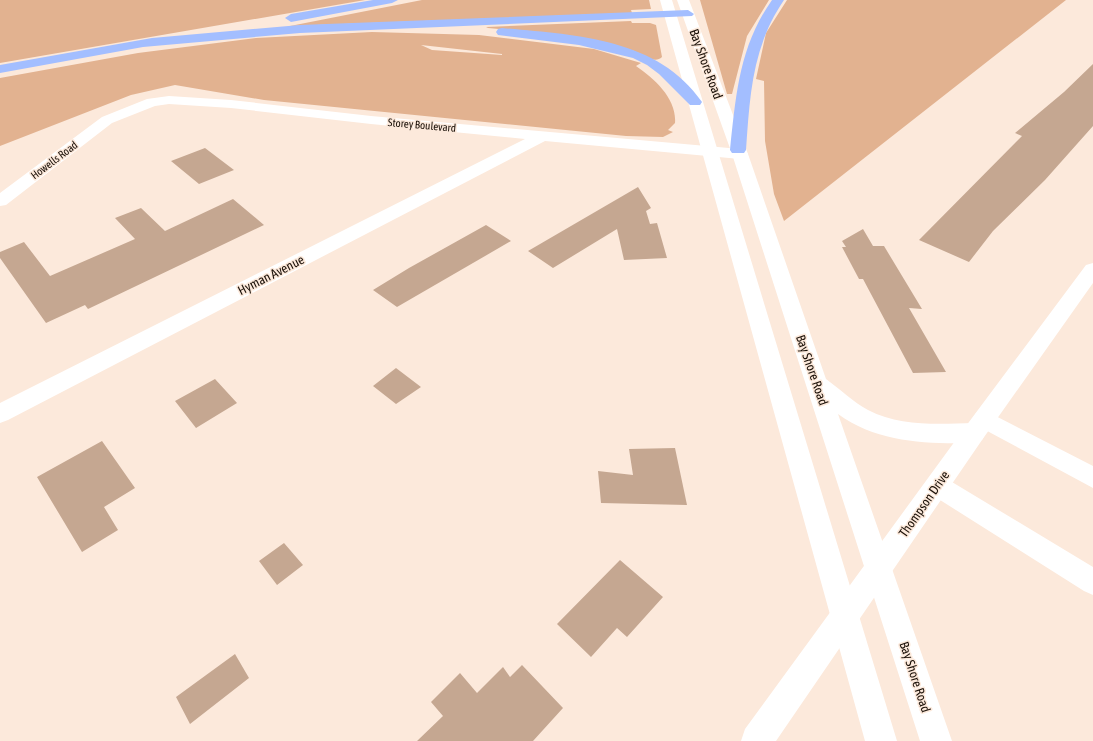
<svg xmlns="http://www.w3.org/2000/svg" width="1093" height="741" viewBox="0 0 1093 741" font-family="'Asap Condensed',sans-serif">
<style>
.green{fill:#e2b290;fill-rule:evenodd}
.building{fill:#c5a791}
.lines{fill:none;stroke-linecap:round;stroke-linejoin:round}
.lane{fill:#fff;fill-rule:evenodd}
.street{fill:#fff;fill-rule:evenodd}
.secondary{fill:#fff;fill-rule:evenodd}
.highway{fill:#a3beff;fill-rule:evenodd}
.labels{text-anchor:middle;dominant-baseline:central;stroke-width:3;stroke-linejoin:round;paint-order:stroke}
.far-street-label{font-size:11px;fill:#190f07;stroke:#fce9db}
.street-label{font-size:13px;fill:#190f07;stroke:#fce9db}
</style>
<rect width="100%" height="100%" fill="#fce9db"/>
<path class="green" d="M0 0H365L0 63Z
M422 0H649L651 9 631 10 632 13 290 26Z
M700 0H769L747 36 732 94H727Z
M787 0H1066L784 221 774 194 765 141 764 81 756 79 766 33Z
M631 21 632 23H650L656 25 662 57C654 65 641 53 631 50 585 38 536 32 488 28L486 27Z
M372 32 479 35 594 49 641 63 636 66C655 79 677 99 675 123L668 130 673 132 663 137 626 136 264 100 175 85 131 95 0 146V78L138 53 256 38ZM421 45 502 54V55L432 50Z"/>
<path class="building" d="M1093 64V126L1045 180 993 231 969 262 919 240 1022 136 1015 133 1064 92Z
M205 148 234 170 199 184 171 161Z
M638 187 651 208 646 211 650 224 657 223 667 258 624 260 617 229 553 268 528 251Z
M233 199 264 225 88 309 85 305 46 323 0 258V252L24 242 50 276 135 239 115 218 141 208 165 231Z
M486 225 511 241 397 307 373 290 409 268Z
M863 229 873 246H884L922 309 909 308 946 372 913 373 863 279H859L842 247H846L842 241Z
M396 368 421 387 396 404 373 386Z
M215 379 237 403 196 428 175 401Z
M102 441 135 488 104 507 118 530 82 552 37 477Z
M675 448 687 505 601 503 598 471 633 475 629 449Z
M284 543 303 565 277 585 259 561Z
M620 560 663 597 627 637 617 628 591 657 557 624Z
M235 654 249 678 190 724 176 697Z
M522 665 563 708 533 741H417L443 716 431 702 460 673 477 693 503 667 510 677Z"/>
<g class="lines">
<path class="lane" d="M984 410 1093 466V488L976 425 973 419 976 413Z
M938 476 947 479 1093 567V595L1084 591 929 493 926 486 929 479Z"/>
<path class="street" d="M169 96 231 100 371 116 740 149 746 151 748 154 746 157 740 159 545 141 8 420 0 423V403L525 139 371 124 231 108 169 104 155 106 112 123 6 205 0 206V193L102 117 147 99Z
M1093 263V283L982 440 776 741H741L745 729 966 426 1086 265Z"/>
<path class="secondary" d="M660 0H672L897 741H865Z
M677 0H689L748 154 826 379C840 389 853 402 868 410 901 427 939 424 974 423L982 426 986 433 982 440 974 443C927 444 878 443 838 414L952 741H920L732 154Z"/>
<path class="highway" d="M373 0H398L392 3 291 22 285 18 291 14Z
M772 0H784C752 47 750 95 746 150L744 153H732L730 150C736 95 739 47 772 0Z
M688 10 694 14 692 16 300 33 143 47 0 73V65L152 38 300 25Z
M502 28C573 35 657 37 702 102L700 105H690L659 74 647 65 633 58 579 45 498 35 496 32 498 29Z"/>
</g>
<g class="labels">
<g class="far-street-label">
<text transform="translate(422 125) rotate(5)">Storey Boulevard</text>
<text transform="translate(54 160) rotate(-37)">Howells Road</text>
</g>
<g class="street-label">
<text transform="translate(706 64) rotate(70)">Bay Shore Road</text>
<text transform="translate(271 275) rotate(-27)">Hyman Avenue</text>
<text transform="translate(812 370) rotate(71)">Bay Shore Road</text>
<text transform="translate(924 504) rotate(-55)">Thompson Drive</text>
<text transform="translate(915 677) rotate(72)">Bay Shore Road</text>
</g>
</g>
</svg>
